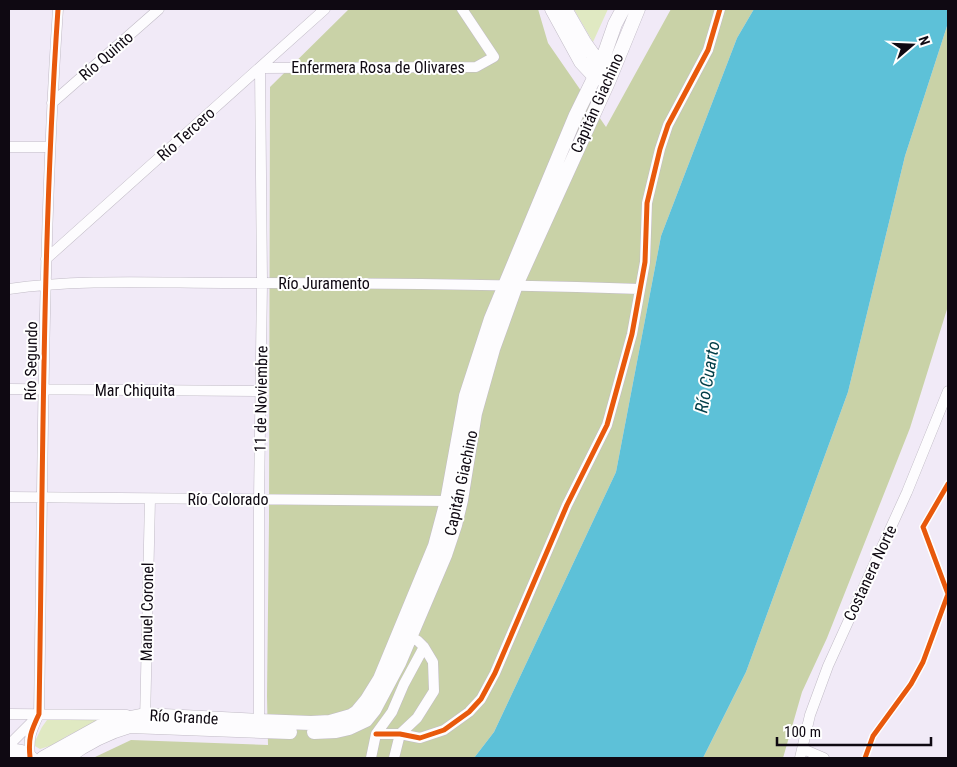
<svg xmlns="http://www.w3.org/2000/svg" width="957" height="767" viewBox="0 0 957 767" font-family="'Roboto Condensed',sans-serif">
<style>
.green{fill:#e0e9c2}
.forest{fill:#c9d2a7}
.water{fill:#5dc1d8}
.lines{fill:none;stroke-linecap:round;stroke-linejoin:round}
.minor-casing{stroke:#c1bbc6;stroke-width:11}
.secondary-casing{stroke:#c1bbc6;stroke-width:15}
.minor{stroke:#fdfcfe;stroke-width:10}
.secondary{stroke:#fdfcfe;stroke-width:14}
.cycleway-casing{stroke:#fff;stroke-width:8}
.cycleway{stroke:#e8590c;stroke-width:5}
.labels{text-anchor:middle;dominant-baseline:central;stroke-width:4;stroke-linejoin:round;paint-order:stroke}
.street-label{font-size:16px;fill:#0f0912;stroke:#fff}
.water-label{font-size:18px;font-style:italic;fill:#003d47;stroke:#fff}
</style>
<rect width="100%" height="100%" fill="#f1eaf7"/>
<path class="green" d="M574 9H608L593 42 576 13Z
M47 720H100L67 736 53 745 40 749 33 745 42 727Z"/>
<path class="forest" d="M349 9H538L548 43 606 127 671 9H754L737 38 661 236 616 472 494 732 474 758H93L131 740 268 745 267 696 269 521 270 87Z
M948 23V306L910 428 827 638 802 692 783 758H703L746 672 848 392 905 156Z"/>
<path class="water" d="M754 9H948V23L905 156 848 392 746 672 703 758H474L494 732 616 472 661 236 737 38Z"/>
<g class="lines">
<defs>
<path id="minor" d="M260 68 476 67 494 57 462 9
M52 103 159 9
M9 147H50
M46 259 325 9
M9 289C80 279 156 283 228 283 365 283 503 284 640 289
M9 389 261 391
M9 497 447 501
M9 714 127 715
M145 722 150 499
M259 727V499L262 283 260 68
M376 734H400L420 738 444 730 469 712 481 699 495 673 567 505 607 425 632 334 645 262 647 203 660 149 668 125 708 50 720 9
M9 745 32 722
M803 749 824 758
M30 757C28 738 31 731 39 714 43 479 42 244 58 9
M371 758 376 734 392 712 404 684 424 647
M394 758 400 734 417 718 434 691 433 662 424 647 418 641 405 634
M800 758 810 715 828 666 907 492 948 391"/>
<path id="secondary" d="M552 9 581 62 595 77 603 79
M565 9 584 42 604 70
M314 732 336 731 349 728 366 720 374 710 399 663 445 555 455 525 461 500 475 413 493 349 516 285 609 80 638 9
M9 750 21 752 31 758
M43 758 99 727 120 720 145 715 259 721 311 723 330 722 351 716 357 712 367 700 380 679 435 546 447 501 466 396 491 319 576 115 601 64 615 24 623 9
M66 758C85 744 108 732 130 726L290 732"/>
</defs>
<use href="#minor" class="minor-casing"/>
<use href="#secondary" class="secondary-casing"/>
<use href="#minor" class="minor"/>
<use href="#secondary" class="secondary"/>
<defs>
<path id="cycleway" d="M376 734H400L420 738 444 730 469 712 481 699 495 673 567 505 607 425 632 334 645 262 647 203 660 149 668 125 708 50 720 9
M30 757C28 738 31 731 39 714 43 479 42 244 58 9
M865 758 873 736 911 684 923 662 948 594 923 527 948 484"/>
</defs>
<use href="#cycleway" class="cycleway-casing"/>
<use href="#cycleway" class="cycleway"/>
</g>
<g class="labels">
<g class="street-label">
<text transform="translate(106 56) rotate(-41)">Río Quinto</text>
<text x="378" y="67">Enfermera Rosa de Olivares</text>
<text transform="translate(597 103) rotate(-66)">Capitán Giachino</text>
<text transform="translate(186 134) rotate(-42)">Río Tercero</text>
<text x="324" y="283">Río Juramento</text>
<text transform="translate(31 361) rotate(-89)">Río Segundo</text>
<text x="135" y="390">Mar Chiquita</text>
<text transform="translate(261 399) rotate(-89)">11 de Noviembre</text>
<text transform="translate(461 483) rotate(-78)">Capitán Giachino</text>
<text x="228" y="499">Río Colorado</text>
<text transform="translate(870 573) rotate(-65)">Costanera Norte</text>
<text transform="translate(147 612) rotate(-89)">Manuel Coronel</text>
<text transform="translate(184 717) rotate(3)">Río Grande</text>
</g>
<g class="water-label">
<text transform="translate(707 377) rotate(-80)">Río Cuarto</text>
</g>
</g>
<rect width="957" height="767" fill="none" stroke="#0f0912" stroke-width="20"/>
<g transform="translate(912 45) rotate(71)" stroke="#ffffff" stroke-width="4" paint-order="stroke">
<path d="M0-4L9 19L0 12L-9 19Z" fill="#0f0912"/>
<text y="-8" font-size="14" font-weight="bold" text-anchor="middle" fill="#0f0912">N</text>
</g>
<path d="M777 737v8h154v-8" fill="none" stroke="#0f0912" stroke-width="2.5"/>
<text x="784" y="737" font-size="15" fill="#0f0912" stroke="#ffffff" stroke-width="4" paint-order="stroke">100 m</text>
</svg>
